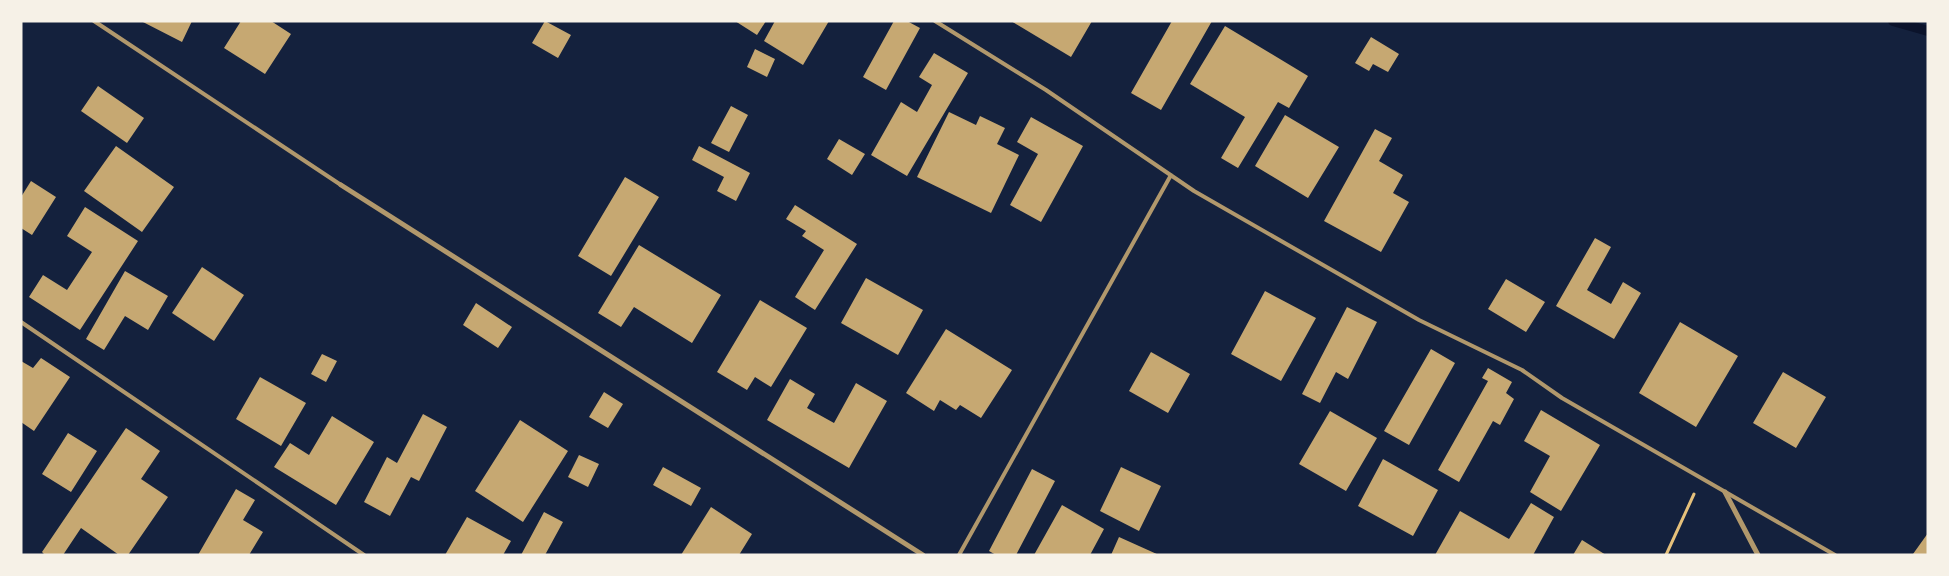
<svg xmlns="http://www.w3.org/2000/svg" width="1949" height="576" viewBox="0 0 1949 576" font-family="Manrope,sans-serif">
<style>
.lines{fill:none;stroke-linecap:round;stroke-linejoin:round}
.stream{stroke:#0b132b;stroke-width:10}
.building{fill:#c6a872}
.path{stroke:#e5c07b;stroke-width:3}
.service{stroke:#b1986c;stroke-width:4}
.minor{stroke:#b1986c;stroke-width:5}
</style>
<rect width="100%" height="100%" fill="#14213d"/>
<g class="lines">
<path class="stream" d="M1893 21 1928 31"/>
</g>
<path class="building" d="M141 21H192L182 42Z
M241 21H271L291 34 265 74 224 48Z
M545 21 571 35 558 58 532 43Z
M735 21H766L757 35Z
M775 21H829L803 65 764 41Z
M894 21H907L920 28 886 90 863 77Z
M1011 21H1092L1071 57Z
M1172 21H1212L1161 110 1131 93Z
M1225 26 1308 76 1289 108 1278 102 1238 168 1221 158 1245 117 1190 84Z
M1371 37 1399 54 1388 72 1373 64 1369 71 1355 63Z
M755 49 775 59 767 77 747 67Z
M934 53 968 73 907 176 871 155 901 102 917 112 932 85 919 77Z
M98 86 144 118 127 143 81 111Z
M731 106 748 115 729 152 711 143Z
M949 112 976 125 980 116 1005 128 997 144 1019 155 991 213 917 177Z
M1285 115 1339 147 1308 198 1255 166Z
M1031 117 1083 146 1041 222 1010 205 1038 154 1017 142Z
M1375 129 1392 138 1379 161 1403 175 1393 193 1409 202 1381 252 1324 221Z
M839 139 865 154 852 175 827 159Z
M116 146 174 187 142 232 84 191Z
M699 146 750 173 736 201 717 191 724 177 692 160Z
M625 177 659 197 611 276 578 256Z
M31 181 56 197 32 235 21 228V197Z
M795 205 857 244 815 310 795 297 824 250 802 236 806 231 786 219Z
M85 207 138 241 80 330 29 297 43 275 67 290 92 252 67 236Z
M1595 238 1611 247 1587 290 1611 304 1623 282 1641 293 1614 339 1556 306Z
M639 245 721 295 692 343 634 307 621 327 598 313Z
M202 267 244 295 214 341 172 313Z
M125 271 168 296 148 330 125 316 104 350 86 339Z
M866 278 923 310 898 355 841 323Z
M1506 279 1545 302 1526 332 1488 309Z
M1265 291 1316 318 1281 381 1231 354Z
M760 300 807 328 771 387 755 377 747 390 717 372Z
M476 303 512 327 498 348 463 325Z
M1347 307 1377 322 1348 379 1336 372 1320 403 1302 394Z
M1680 322 1738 356 1696 427 1639 393Z
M946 329 1012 370 981 418 960 405 956 410 940 400 934 411 906 393Z
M1431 349 1455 363 1409 445 1384 431Z
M1151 352 1190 374 1168 413 1129 391Z
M322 354 337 361 326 382 311 374Z
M41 358 70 377 34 431 21 422V361L33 368Z
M1488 368 1512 382 1506 393 1514 399 1500 425 1493 421 1459 482 1438 470 1488 381 1482 378Z
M1783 372 1826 397 1796 448 1753 423Z
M260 377 306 403 281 446 236 419Z
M790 379 815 394 807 408 834 423 856 383 887 401 849 468 767 420Z
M604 392 623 404 608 428 589 417Z
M1541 410 1600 445 1561 511 1530 492 1550 456 1524 441Z
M1330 411 1377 438 1346 491 1299 464Z
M423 414 447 427 419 481 411 477 390 516 364 502 387 457 397 463Z
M332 416 374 442 336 505 274 467 290 443 309 455Z
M520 420 568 451 523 522 475 491Z
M126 428 160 451 141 479 168 497 128 555H119L81 528 63 555H45L42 552Z
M68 433 97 451 71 492 42 474Z
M579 455 599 464 588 487 568 477Z
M1383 459 1438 490 1413 536 1358 506Z
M663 467 701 488 691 506 653 485Z
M1121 467 1161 486 1139 531 1100 511Z
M1032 469 1055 481 1016 555H996L989 551Z
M236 489 255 500 243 520 263 532 249 555H198Z
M1531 503 1554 517 1533 555H1435L1460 511 1509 539Z
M1062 505 1104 529 1090 555H1034Z
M711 507 752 534 739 555H681Z
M544 512 563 522 545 555H521Z
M467 517 511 541 503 555H445Z
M1928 533V555H1914L1913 554Z
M1119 537 1159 555H1111Z
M1582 540 1606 555H1573Z"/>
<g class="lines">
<path class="path" d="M1666 555 1694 494"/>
<path class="service" d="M94 21 341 185
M935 21 1046 90 1194 191 1419 320 1522 370 1562 398 1835 555
M21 322 364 555
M959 555 1171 175"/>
<path class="minor" d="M341 185 923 555
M1725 492 1758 555"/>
</g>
<rect width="1949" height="576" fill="none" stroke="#f6f1e7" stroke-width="45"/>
</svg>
